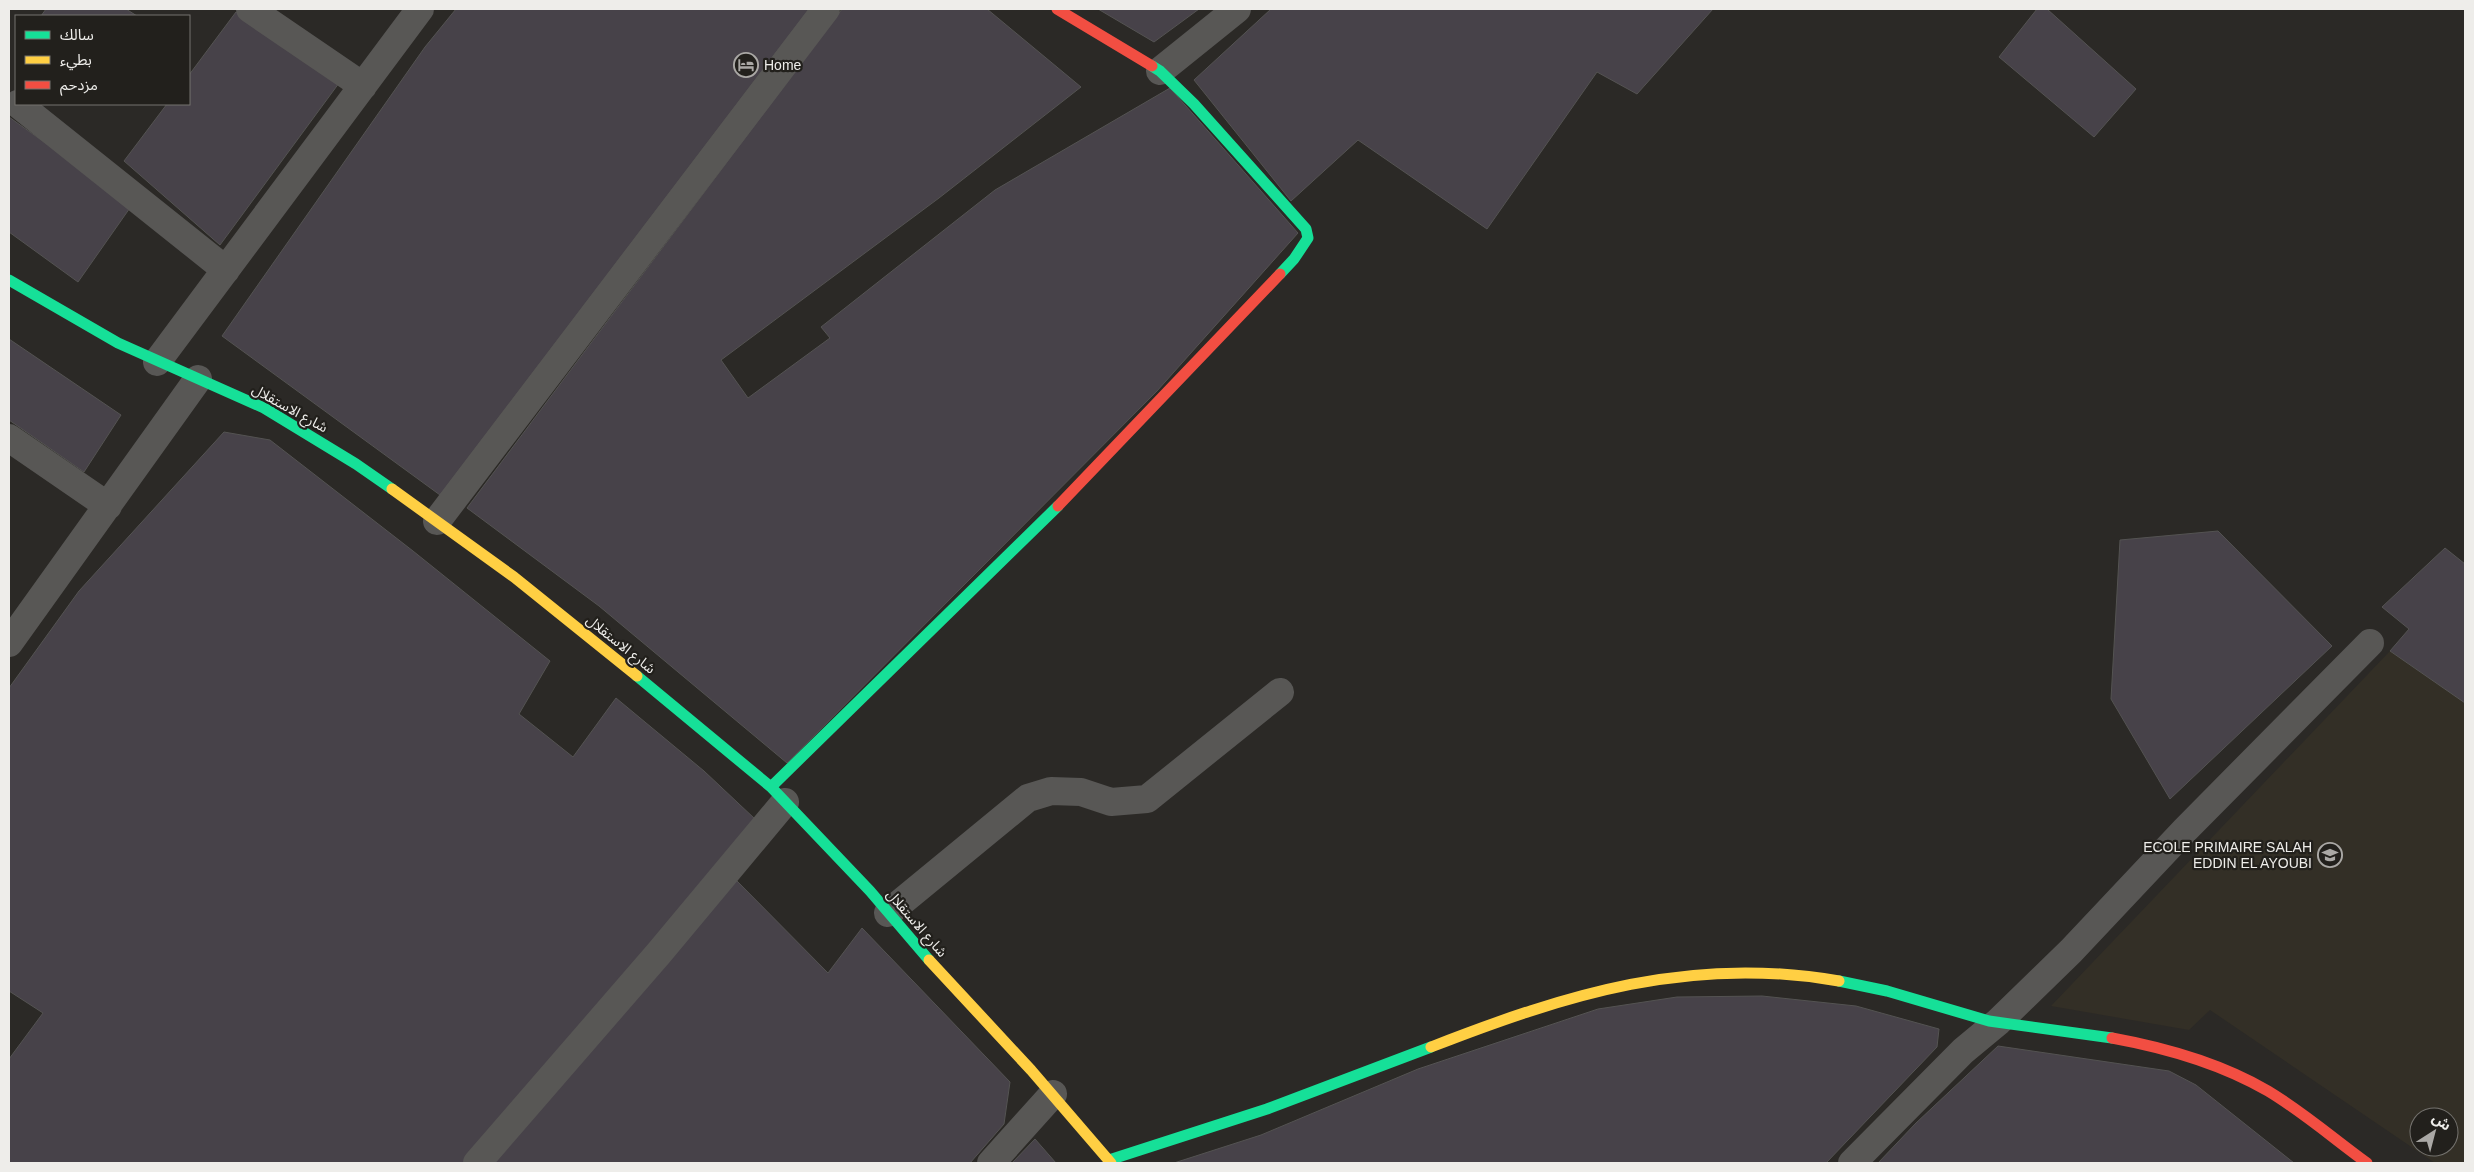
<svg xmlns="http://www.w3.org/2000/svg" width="2474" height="1172" viewBox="0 0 2474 1172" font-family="Helvetica,'Noto Sans Arabic',sans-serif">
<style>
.built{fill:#332f26;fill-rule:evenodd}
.building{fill:#474249;stroke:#545352}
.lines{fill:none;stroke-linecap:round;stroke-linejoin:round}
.street{stroke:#585755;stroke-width:28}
.fast{stroke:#16e098;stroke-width:11}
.slow{stroke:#ffcf43;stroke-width:11}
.jam{stroke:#f24e42;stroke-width:11}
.labels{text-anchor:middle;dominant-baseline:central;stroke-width:4.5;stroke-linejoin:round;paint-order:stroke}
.poi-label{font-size:14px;fill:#eeedea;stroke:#22201c;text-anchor:start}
.street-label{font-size:14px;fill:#eeedea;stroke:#22201c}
</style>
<rect width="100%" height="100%" fill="#2b2926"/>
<path class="built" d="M2390 651 2465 703V1163H2435L2210 1010 2189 1030 2051 1006ZM2419 1117H2449V1147H2419Z"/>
<path class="building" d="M46 9H126L137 16H41Z
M456 9H809L440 495 222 336 425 47Z
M842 9H987L1081 87 939 198 721 360 748 398 830 338 821 327 995 190 1170 88 1298 233 1157 391 787 763 599 606 467 508Z
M1098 9H1199L1154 42Z
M1271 9H1713L1637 94 1597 72 1487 229 1358 140 1291 201 1194 80Z
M2037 9H2047L2136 89 2094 137 1999 57Z
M236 12 342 79 220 245 124 161 167 104H189V75Z
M9 117 132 205 78 282 9 232Z
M9 339 121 415 84 472 9 420Z
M224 432 270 440 413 551 550 661 519 714 573 757 616 698 704 771 755 819 465 1163H9V1059L43 1013 9 991V688L79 591Z
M2218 531 2332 646 2170 799 2111 699 2120 540Z
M2445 548 2465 564V703L2390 651 2409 629 2382 607Z
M735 879 828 973 862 928 1010 1082 1004 1124 970 1163H489Z
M1762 996 1856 1006 1939 1029 1937 1047 1826 1163H1174L1261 1135 1418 1069 1598 1009 1677 997Z
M1998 1046 2169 1071 2196 1085 2294 1163H1878L1916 1123Z
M1035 1139 1056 1163H1012Z"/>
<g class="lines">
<path class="street" d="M250 9 363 86
M1160 71 1237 9
M18 104 226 270
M157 362 420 9
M9 438 108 506
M437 521 826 9
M9 643 198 379
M888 913 1028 798 1051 791 1081 792 1111 802 1147 799 1280 692
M477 1163 659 953 785 802
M991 1163 1053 1094
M1852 1163 1963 1051 1998 1022 2071 951 2185 830 2370 643"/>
<path class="fast" d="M1152 66 1160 71 1194 104 1306 229 1308 238 1294 259 1280 274
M9 280 118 343 264 408 356 464 392 489
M637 676 771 787 870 891 929 960
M771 787 1058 506
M1839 981 1887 991 1989 1021 2112 1038
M1109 1160 1267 1109 1431 1047"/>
<path class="slow" d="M392 489 514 577 637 676
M929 960 1031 1070 1111 1163
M1431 1047C1567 994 1691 955 1839 981"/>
<path class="jam" d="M1057 9 1152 66
M1058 506 1280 274
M2112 1038C2167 1048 2220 1063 2268 1091 2303 1112 2334 1139 2367 1163"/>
</g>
<defs>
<symbol id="hotel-ring" viewBox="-11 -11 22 22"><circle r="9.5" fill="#22201c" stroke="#aaa8a5" stroke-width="1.5"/><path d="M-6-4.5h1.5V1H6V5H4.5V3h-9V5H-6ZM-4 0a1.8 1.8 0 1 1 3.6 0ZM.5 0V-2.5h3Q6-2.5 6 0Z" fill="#aaa8a5"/></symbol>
<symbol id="school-ring" viewBox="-11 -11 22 22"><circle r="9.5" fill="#22201c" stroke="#aaa8a5" stroke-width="1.5"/><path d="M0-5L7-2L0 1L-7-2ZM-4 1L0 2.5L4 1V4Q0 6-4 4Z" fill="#aaa8a5"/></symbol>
</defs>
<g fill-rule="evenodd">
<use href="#hotel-ring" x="732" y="51" width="28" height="28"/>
<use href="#school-ring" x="2316" y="841" width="28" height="28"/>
</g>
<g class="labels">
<g class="poi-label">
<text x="764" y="65">Home</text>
<text x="2312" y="847" text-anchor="end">ECOLE PRIMAIRE SALAH<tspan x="2312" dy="16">EDDIN EL AYOUBI</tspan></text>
</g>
<g class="street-label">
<text transform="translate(290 408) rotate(29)">شارع الاستقلال</text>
<text transform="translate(621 644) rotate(39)">شارع الاستقلال</text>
<text transform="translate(917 923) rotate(49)">شارع الاستقلال</text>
</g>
</g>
<rect width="2474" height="1172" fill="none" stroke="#eeedea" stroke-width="20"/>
<rect x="15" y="15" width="175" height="90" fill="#22201c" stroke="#74726e"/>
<rect x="25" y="31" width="25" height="8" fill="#16e098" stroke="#74726e"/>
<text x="60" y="40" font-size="15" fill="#eeedea">سالك</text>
<rect x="25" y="56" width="25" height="8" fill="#ffcf43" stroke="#74726e"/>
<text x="60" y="65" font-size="15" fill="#eeedea">بطيء</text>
<rect x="25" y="81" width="25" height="8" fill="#f24e42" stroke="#74726e"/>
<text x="60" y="90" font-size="15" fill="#eeedea">مزدحم</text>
<g transform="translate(2434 1132) rotate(36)"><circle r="24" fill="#22201c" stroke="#74726e"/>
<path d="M0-4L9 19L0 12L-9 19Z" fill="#aaa8a5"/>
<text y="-8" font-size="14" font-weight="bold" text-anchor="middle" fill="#eeedea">ش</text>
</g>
</svg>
